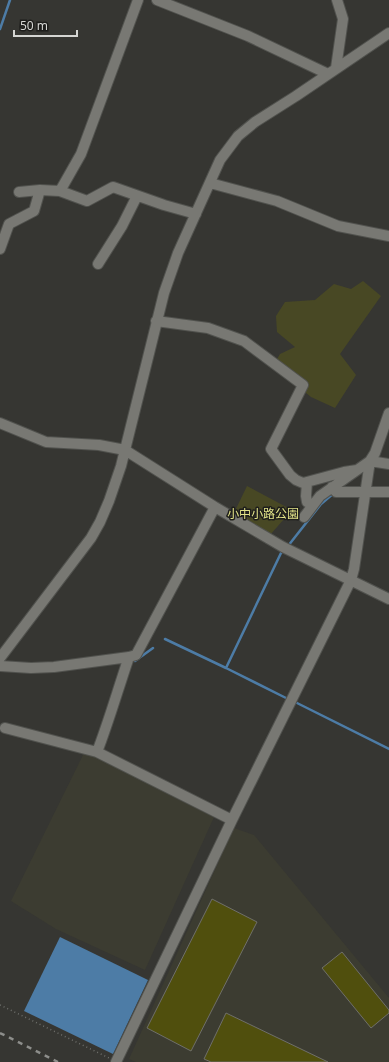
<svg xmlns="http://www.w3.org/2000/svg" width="389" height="1062" viewBox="0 0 389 1062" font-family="'Noto Sans','Noto Sans JP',sans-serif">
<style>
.built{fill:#3c3c31}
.green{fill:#484824}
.water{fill:#4d7ca6}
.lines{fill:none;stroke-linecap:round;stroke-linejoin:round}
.stream{stroke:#4d7ca6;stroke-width:2.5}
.building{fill:#504f0d;stroke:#6f6f6a}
.minor-casing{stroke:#51524e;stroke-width:12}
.path{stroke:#6f706c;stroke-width:1.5;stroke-dasharray:1 3;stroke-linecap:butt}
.minor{stroke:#787873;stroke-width:10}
.rail{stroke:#8d8e8b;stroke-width:2.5;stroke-dasharray:5 5;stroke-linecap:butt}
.labels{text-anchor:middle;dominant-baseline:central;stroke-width:3;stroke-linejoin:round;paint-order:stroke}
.park-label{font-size:12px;fill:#e1e288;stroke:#1e1e1c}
</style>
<rect width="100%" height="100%" fill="#363632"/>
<path class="built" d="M85 751 214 817 145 970 56 929 11 901Z
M234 828 254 835 389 998V1062H136L129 1059Z"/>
<path class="green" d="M363 281 381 296 340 354 356 375 335 408 311 397 273 366 280 354 295 347 277 332 276 316 285 302 315 300 334 284 351 289Z
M247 486 292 510 270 535 233 515Z"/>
<path class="water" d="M60 937 148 980 113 1054 24 1011Z"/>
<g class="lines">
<path class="stream" d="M0 29 10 0
M288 546 321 504 334 493
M165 639 226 668 281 553 284 549
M135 661 153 648
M226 668 288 699
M293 701 389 749"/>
</g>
<path class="building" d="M212 899 257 922 191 1051 147 1028Z
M342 952 389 1010V1013L371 1028 322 968Z
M226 1013 328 1062H211L204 1059Z"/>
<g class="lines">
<defs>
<path id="minor" d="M157 0 248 36 328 74
M336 68 343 19 337 0
M210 183 277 201 338 226 389 236
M60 191 87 201 113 187 164 205 196 214
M19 192 40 190
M0 249 9 224 34 211 40 190 60 191 81 154 138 0
M98 264 122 226 137 196
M156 321 208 328 244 341 303 385 271 449 290 475 296 480 303 483 344 472 357 470
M0 423 46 442 99 445 125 450 215 507 283 547 389 599
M307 482 306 496 307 502 312 505
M332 487 336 492H389
M304 517 320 496 370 461 375 453 389 413
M129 657C118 689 109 721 97 752L232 820
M0 658 91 538 100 522 109 501 121 466 164 293 178 253 220 160 238 136 255 122 296 96 389 33
M0 666 31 668 54 667 129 657 136 655 215 507
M5 728 97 752
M116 1062 232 820 351 580 354 569 370 461 389 464"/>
</defs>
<use href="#minor" class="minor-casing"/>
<path class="path" d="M0 1005 109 1058"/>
<use href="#minor" class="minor"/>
<path class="rail" d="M0 1033 58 1062"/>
</g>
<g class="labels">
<g class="park-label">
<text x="263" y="513">小中小路公園</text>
</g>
</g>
<path d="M14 30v6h63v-6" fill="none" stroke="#d5d6d3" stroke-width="2"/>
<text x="20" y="30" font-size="12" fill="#d5d6d3" stroke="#1e1e1c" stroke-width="3" paint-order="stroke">50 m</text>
</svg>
